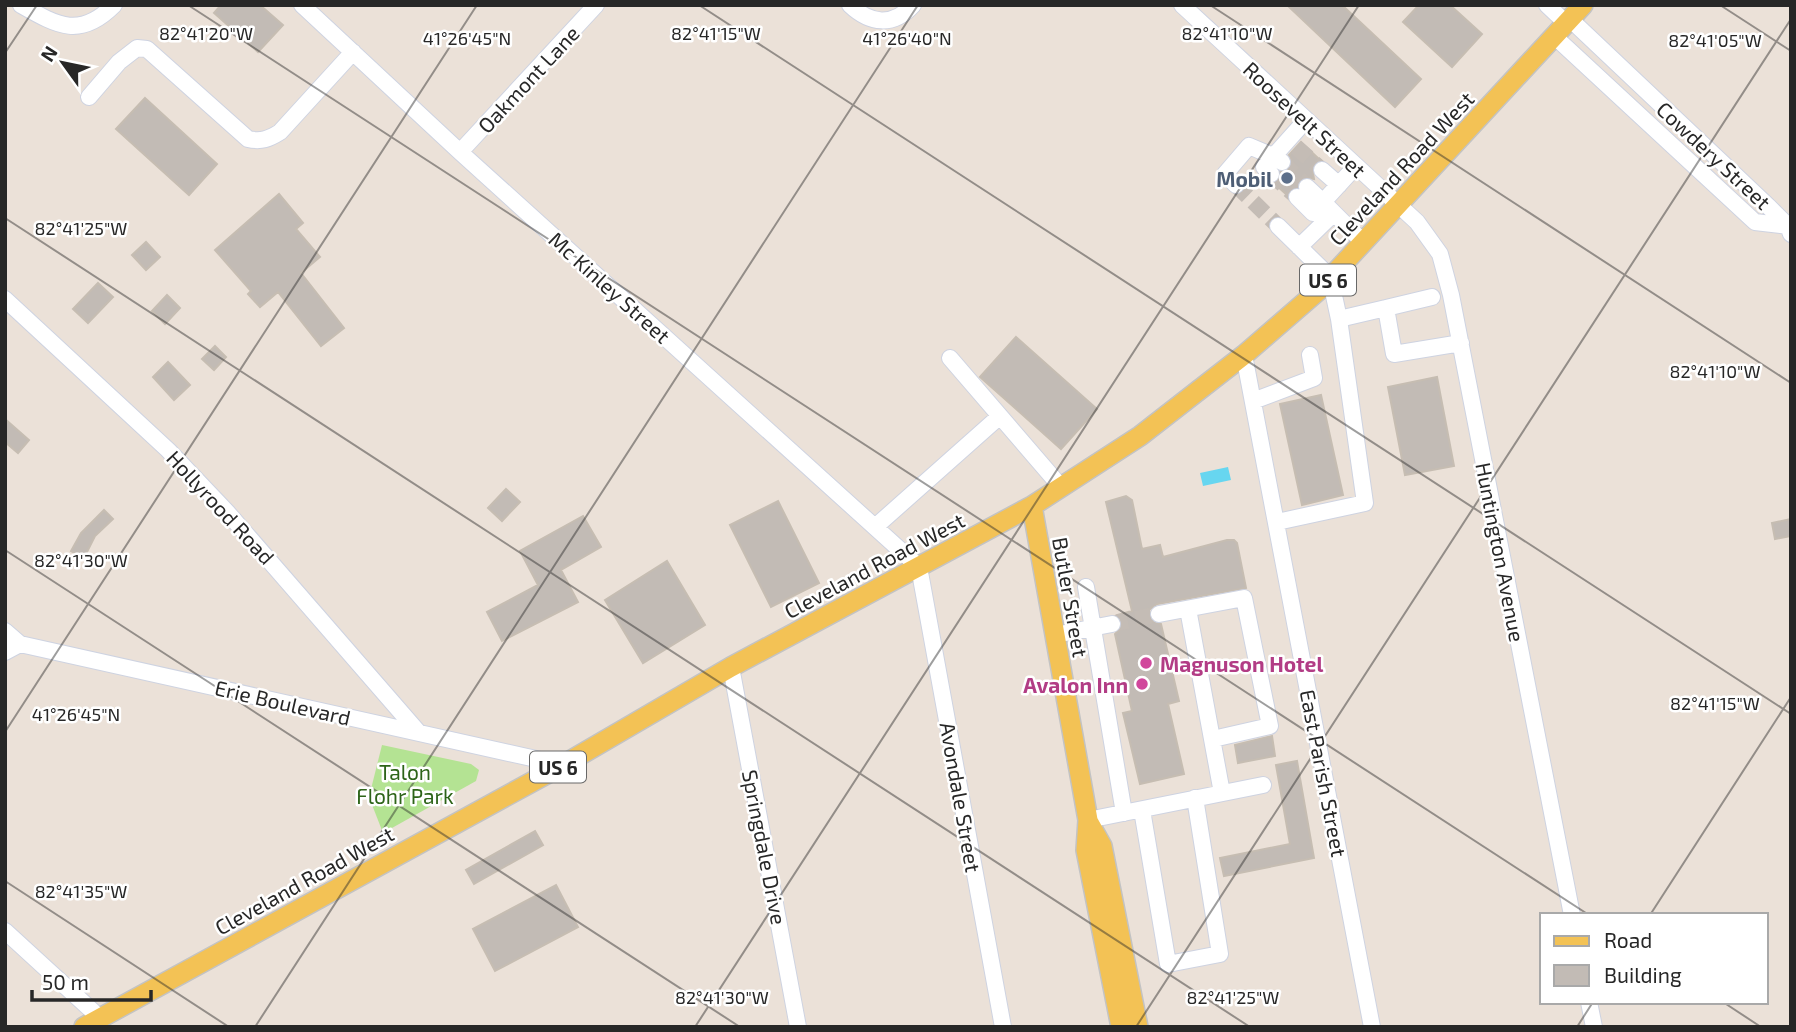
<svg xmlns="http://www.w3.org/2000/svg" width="1796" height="1032" viewBox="0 0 1796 1032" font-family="'Exo 2',sans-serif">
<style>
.green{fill:#b4e393}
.water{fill:#67d6f0}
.building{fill:#c2bbb5;stroke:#c6bdb2;stroke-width:2}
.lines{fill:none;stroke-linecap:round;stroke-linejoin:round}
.minor-tunnel{stroke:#c4bcb5;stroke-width:16;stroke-dasharray:16 8;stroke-linecap:butt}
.minor-casing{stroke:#ced3e1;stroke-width:18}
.major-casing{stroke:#c3c3c3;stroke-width:22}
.minor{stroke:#fff;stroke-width:16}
.major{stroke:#f3c255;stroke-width:19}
.ticks{fill:none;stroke:#272727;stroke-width:2;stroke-opacity:0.45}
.service-dot{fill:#5c6f8a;stroke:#fff;stroke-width:2.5}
.hotel-dot{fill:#d1479c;stroke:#fff;stroke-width:2.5}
.labels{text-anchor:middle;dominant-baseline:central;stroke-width:5;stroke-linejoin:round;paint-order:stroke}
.shield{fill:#fff;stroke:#686868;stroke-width:2}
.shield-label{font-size:19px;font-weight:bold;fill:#272727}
.street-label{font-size:21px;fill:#272727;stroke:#fff}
.service-label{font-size:21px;font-weight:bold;fill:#4e5e75;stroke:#fff;text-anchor:end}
.hotel-label{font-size:21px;font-weight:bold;fill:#b23c85;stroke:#fff;text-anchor:start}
.park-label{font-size:21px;fill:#2d6418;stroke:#fff}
.ticks-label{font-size:18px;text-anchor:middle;fill:#272727;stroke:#fff;stroke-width:5;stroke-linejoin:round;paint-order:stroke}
</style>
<rect width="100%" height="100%" fill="#ebe1d8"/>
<path class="green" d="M382 745 471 764 479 770 476 781 383 833 369 797Z"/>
<path class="water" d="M1228 467 1231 480 1203 486 1200 473Z"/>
<path class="building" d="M221 5H260L283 25 258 52 214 13Z
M1287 5H1342L1421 79 1395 107Z
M1419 5H1450L1482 34 1452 67 1403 22Z
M145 98 217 164 189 195 116 129Z
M1301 142 1320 160 1312 167 1314 179 1303 177 1287 195 1275 184 1279 181 1281 172 1291 167 1292 162 1289 155Z
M279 194 303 223 296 229 320 257 301 273 344 328 321 346 278 292 260 307 248 294 251 291 215 250Z
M146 242 160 257 146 270 132 255Z
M98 283 113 297 88 323 73 309Z
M167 295 180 308 165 324 152 311Z
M1016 337 1097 409 1061 449 980 377Z
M215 346 226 357 214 370 202 359Z
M168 362 190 385 174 400 153 377Z
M1437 377 1454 466 1405 475 1388 387Z
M1321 395 1343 495 1302 505 1280 404Z
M5 419 29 440 18 453 5 442Z
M506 489 520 502 502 521 488 508Z
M1126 496 1132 500 1142 549 1160 545 1163 557 1227 540H1234L1237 543 1246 588 1157 604 1149 610 1151 620 1161 624 1179 701 1168 704 1184 774 1140 784 1123 713 1132 711 1115 634 1122 627V621L1117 615 1132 611 1106 502Z
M778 501 819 583 771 607 730 525Z
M104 510 113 519 95 536 84 558 71 551 81 533Z
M583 516 601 547 561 570 578 602 502 641 487 612 538 585 520 551Z
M1791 519V536L1775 539 1772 523Z
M667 561 705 625 643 663 605 600Z
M1272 736 1275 756 1238 763 1235 745Z
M1297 761 1314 858 1224 876 1220 858 1290 844 1276 765Z
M535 831 543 845 474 884 466 870Z
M556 885 578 927 495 971 473 929Z"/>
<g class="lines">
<path class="minor-tunnel" d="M1296 147 1322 170
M1282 162 1307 187
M1271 174 1297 197
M1236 185 1278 226
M1112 624 1159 614"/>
<defs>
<path id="minor" d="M21 5C58 26 80 39 114 5
M302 5 460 152 919 567 1003 1027
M850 5C870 24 893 27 913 5
M1182 5 1417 222 1440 254 1451 295 1572 915
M1547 5 1566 23
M1570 19 1768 206 1788 226 1791 234
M1554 36 1755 222 1788 226
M89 97 119 62 137 48 147 49 248 139C261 142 269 139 280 132L353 52
M460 152 596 5
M1356 166 1323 202 1363 242
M1322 170 1339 185
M1271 174 1264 167 1306 120
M1236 185 1225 174 1249 146 1273 156 1282 162
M1297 197 1313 213 1323 202 1307 187
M1299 247 1334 213
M5 299 168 450 227 512 419 733
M1386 308 1432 297
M1339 319 1386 308 1394 354 1461 343
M1244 355 1372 1027
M950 358 1061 487
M1253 401 1314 378 1310 355
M1277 522 1365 503 1339 319 1330 277 1278 226
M875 527 1000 416
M1086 587 1124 813
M1188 609 1222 793
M1159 614 1244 598 1270 726 1213 739
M5 631 20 644
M1055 635 1112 624
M5 652 20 644 563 765
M731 667 798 1027
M1142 810 1168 964 1220 954 1195 798
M1088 820 1263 785
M5 931 100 1018
M1589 1002 1594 1027"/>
<path id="major" d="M1032 506 1088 820 1086 850 1121 1027
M1088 821 1102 846 1138 1027
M84 1027 563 765 731 667 1032 506 1140 436 1244 355 1319 290 1583 5"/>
</defs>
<use href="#minor" class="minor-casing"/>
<use href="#major" class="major-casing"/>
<use href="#minor" class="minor"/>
<use href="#major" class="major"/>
</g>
<path class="ticks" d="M188 5 1589 915M699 5 1791 714M1210 5 1791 383M1720 5 1791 51M5 53 37 5M5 218 1250 1027M5 550 740 1027M5 732 477 5M5 881 229 1027M1650 915 1791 697M1723 1002 1761 1027M255 1027 918 5M695 1027 1359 5M1136 1027 1791 19M1577 1027 1593 1002"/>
<circle class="service-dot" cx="1287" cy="178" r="7"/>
<g class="hotel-dot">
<circle cx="1146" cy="663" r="7"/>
<circle cx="1142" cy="684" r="7"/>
</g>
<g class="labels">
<g class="shield">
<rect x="1300" y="264.5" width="56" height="31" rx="5"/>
<rect x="530" y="751.5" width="56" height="31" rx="5"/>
</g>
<g class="shield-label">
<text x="1328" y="280">US 6</text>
<text x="558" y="767">US 6</text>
</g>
<g class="street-label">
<text transform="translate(528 79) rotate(-47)">Oakmont Lane</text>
<text transform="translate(1305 119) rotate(43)">Roosevelt Street</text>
<text transform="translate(1714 155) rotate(43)">Cowdery Street</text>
<text transform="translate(1401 168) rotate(-47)">Cleveland Road West</text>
<text transform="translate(610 287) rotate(42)">Mc Kinley Street</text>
<text transform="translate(221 507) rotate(47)">Hollyrood Road</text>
<text transform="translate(1501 552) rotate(79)">Huntington Avenue</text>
<text transform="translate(874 565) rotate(-28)">Cleveland Road West</text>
<text transform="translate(1071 597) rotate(80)">Butler Street</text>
<text transform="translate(283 702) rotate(13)">Erie Boulevard</text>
<text transform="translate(1324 773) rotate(79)">East Parish Street</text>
<text transform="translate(961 797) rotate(80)">Avondale Street</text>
<text transform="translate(765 847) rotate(79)">Springdale Drive</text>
<text transform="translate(304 880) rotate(-29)">Cleveland Road West</text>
</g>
<g class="service-label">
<text x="1273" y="178">Mobil</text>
</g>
<g class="hotel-label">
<text x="1160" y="663">Magnuson Hotel</text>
<text x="1128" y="684" text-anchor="end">Avalon Inn</text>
</g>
<g class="park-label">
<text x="405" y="771">Talon<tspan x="405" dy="24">Flohr Park</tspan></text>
</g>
</g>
<g class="ticks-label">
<text x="206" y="40">82°41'20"W</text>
<text x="716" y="40">82°41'15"W</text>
<text x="1227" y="40">82°41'10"W</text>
<text x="467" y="45">41°26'45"N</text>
<text x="907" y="45">41°26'40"N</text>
<text x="1715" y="47">82°41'05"W</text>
<text x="81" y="235">82°41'25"W</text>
<text x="1715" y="378">82°41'10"W</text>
<text x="81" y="567">82°41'30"W</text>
<text x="1715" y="710">82°41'15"W</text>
<text x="76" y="721">41°26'45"N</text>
<text x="81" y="898">82°41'35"W</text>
<text x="722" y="1004">82°41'30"W</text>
<text x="1233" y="1004">82°41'25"W</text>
</g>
<rect width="1796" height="1032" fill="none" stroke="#272727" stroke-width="14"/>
<rect x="1540" y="913" width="228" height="91" fill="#ffffff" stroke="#a9a9a9" stroke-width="2"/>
<rect x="1554" y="936" width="35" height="10" fill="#f3c255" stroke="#a9a9a9" stroke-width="2"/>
<text x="1604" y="948" font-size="21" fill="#272727">Road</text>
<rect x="1554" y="965" width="35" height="21" fill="#c2bbb5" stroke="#a9a9a9" stroke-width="2"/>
<text x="1604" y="983" font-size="21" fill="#272727">Building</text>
<g transform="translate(63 63) rotate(303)" stroke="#ffffff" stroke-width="5" paint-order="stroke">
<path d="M0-5L12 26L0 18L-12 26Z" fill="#272727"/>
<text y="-10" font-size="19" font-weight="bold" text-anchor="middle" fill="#272727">N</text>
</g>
<path d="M32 990v10h119v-10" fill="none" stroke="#272727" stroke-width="3.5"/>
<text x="42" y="990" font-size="21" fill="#272727" stroke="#ffffff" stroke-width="5" paint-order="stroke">50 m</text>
</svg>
